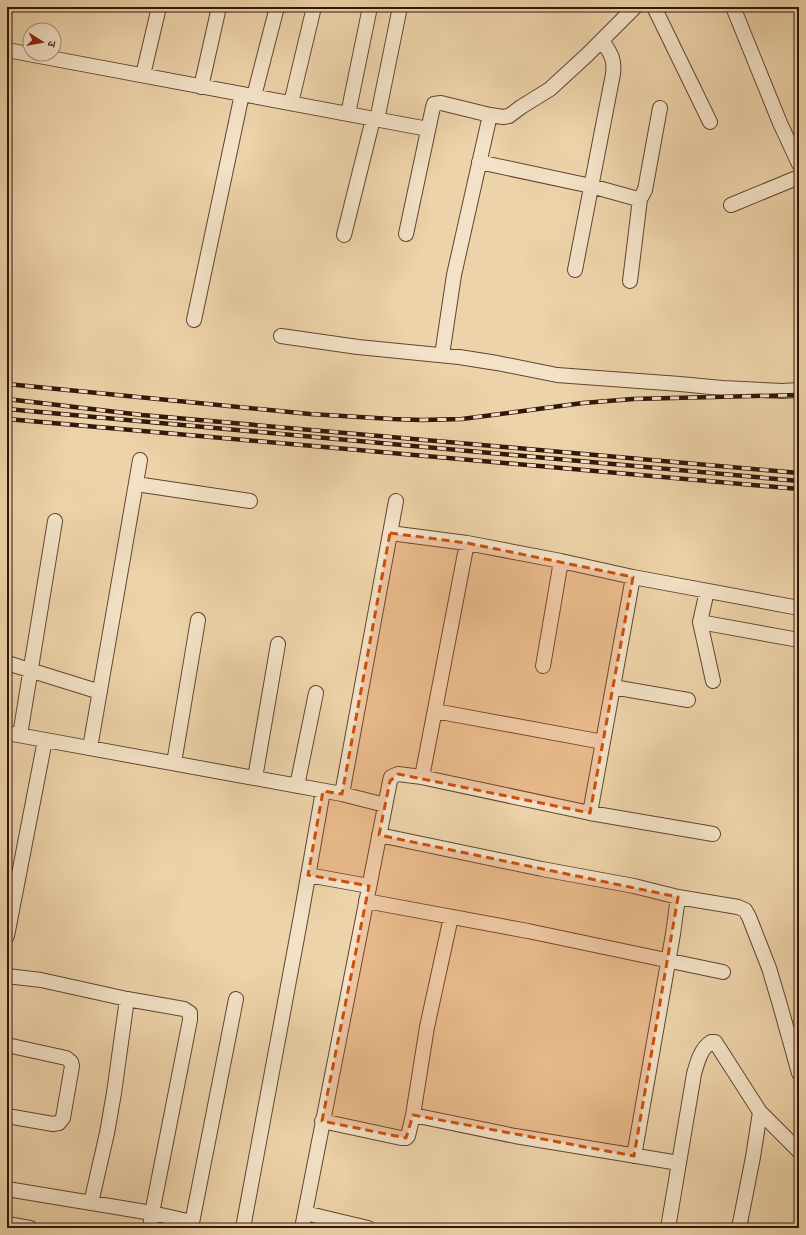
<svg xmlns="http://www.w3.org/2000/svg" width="806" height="1235" viewBox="0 0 806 1235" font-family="'IM FELL French Canon','Noto Serif Devanagari',serif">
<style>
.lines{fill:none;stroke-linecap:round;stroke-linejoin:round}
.minor-casing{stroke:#614532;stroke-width:16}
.minor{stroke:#f3e2c7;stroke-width:14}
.rail-casing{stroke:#32160b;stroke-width:4.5}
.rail{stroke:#f3e2c7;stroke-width:3;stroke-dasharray:9;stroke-linecap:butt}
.marked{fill:#cd4f0c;fill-opacity:0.2;stroke:#cd4f0c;stroke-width:3;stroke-dasharray:8 5;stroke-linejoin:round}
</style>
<rect width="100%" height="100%" fill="#edd3a9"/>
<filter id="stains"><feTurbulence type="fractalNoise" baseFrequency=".005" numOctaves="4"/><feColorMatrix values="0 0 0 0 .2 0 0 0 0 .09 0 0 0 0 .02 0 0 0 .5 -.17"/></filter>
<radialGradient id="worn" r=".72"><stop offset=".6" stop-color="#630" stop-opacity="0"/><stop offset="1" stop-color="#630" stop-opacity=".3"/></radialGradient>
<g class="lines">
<defs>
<path id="minor" d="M654 7 710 122
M733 7 780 123 799 164
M7 50 428 129
M143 75 159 7
M201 87 219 7
M254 96 277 7
M291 103 314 7
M348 114 370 7
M377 120 400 7
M479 162 591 186 638 199H640L645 190 660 108
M731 205 799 177
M406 234 433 107 434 104 441 103 490 115 503 117 509 116 521 107 550 89 587 55 635 7
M344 235 373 119
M575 270 613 74C615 58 610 53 602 40
M630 281 640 199
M194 320 242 94
M281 336 358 347 459 357 497 363 557 375 680 384 722 388 782 391 799 390
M442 355 454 275 490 115
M136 484 250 501
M390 533 467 543 561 561 633 577 799 608
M707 591 700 622 713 681
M700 622 799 640
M7 663 100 692
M543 666 561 561
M613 687 688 700
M435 711 603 742
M7 733 342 794 396 501
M20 735 55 521
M90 748 140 460
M174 763 198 620
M421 777 590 813 713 834
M255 778 278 644
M297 786 316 693
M342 794 385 805
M590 813 633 577
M379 835 542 869 634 886 678 897 673 934 634 1156
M308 875 369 886
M678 897 738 907 745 910 749 917 769 968 780 1005 799 1073
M366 901 528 931 723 972
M7 936 45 740
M7 976 41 980 127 999 184 1009 190 1013V1020L152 1213 150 1228
M7 1045 66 1058 71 1062 72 1066 63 1118 59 1123 53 1124 7 1116
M413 1115 515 1136 679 1163
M322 1121 401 1138H406L408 1136 413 1115 427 1027 451 917
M7 1189 152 1213 192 1222
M91 1203 107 1133 114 1093 127 999
M305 1213 368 1228
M7 1224 30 1228
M191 1228 236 999
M243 1228 301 916 323 791
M302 1228 390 781 391 777 398 774 422 777 467 543
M668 1228 694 1074C697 1063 701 1048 711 1042H715L719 1048 760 1112 799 1151
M739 1228 753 1157 760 1112"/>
</defs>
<use href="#minor" class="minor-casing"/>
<use href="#minor" class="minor"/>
<defs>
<path id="rail" d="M7 384 310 414 392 419 422 420 462 419 583 403 633 399 799 395
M7 399 142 415 799 473
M7 409 799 481
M7 419 799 489"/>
</defs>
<use href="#rail" class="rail-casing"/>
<use href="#rail" class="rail"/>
</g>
<path class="marked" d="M390 533 467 543 633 577 590 813 398 774 390 781 379 835 678 897 634 1156 413 1115 406 1138 322 1121 369 886 308 875 323 791 342 794Z"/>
<rect width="806" height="1235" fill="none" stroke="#edd3a9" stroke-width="24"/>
<rect x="8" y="8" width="790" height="1219" fill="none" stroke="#32160b" stroke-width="2"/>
<rect x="12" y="12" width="782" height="1211" fill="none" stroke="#32160b"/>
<g transform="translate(42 42) rotate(101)"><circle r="19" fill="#f3e2c7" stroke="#a6907c"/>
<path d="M0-3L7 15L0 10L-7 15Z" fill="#8f2418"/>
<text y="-6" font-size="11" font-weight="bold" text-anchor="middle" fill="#32160b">उ</text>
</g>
<rect width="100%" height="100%" filter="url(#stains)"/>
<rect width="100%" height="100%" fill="url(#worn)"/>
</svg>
